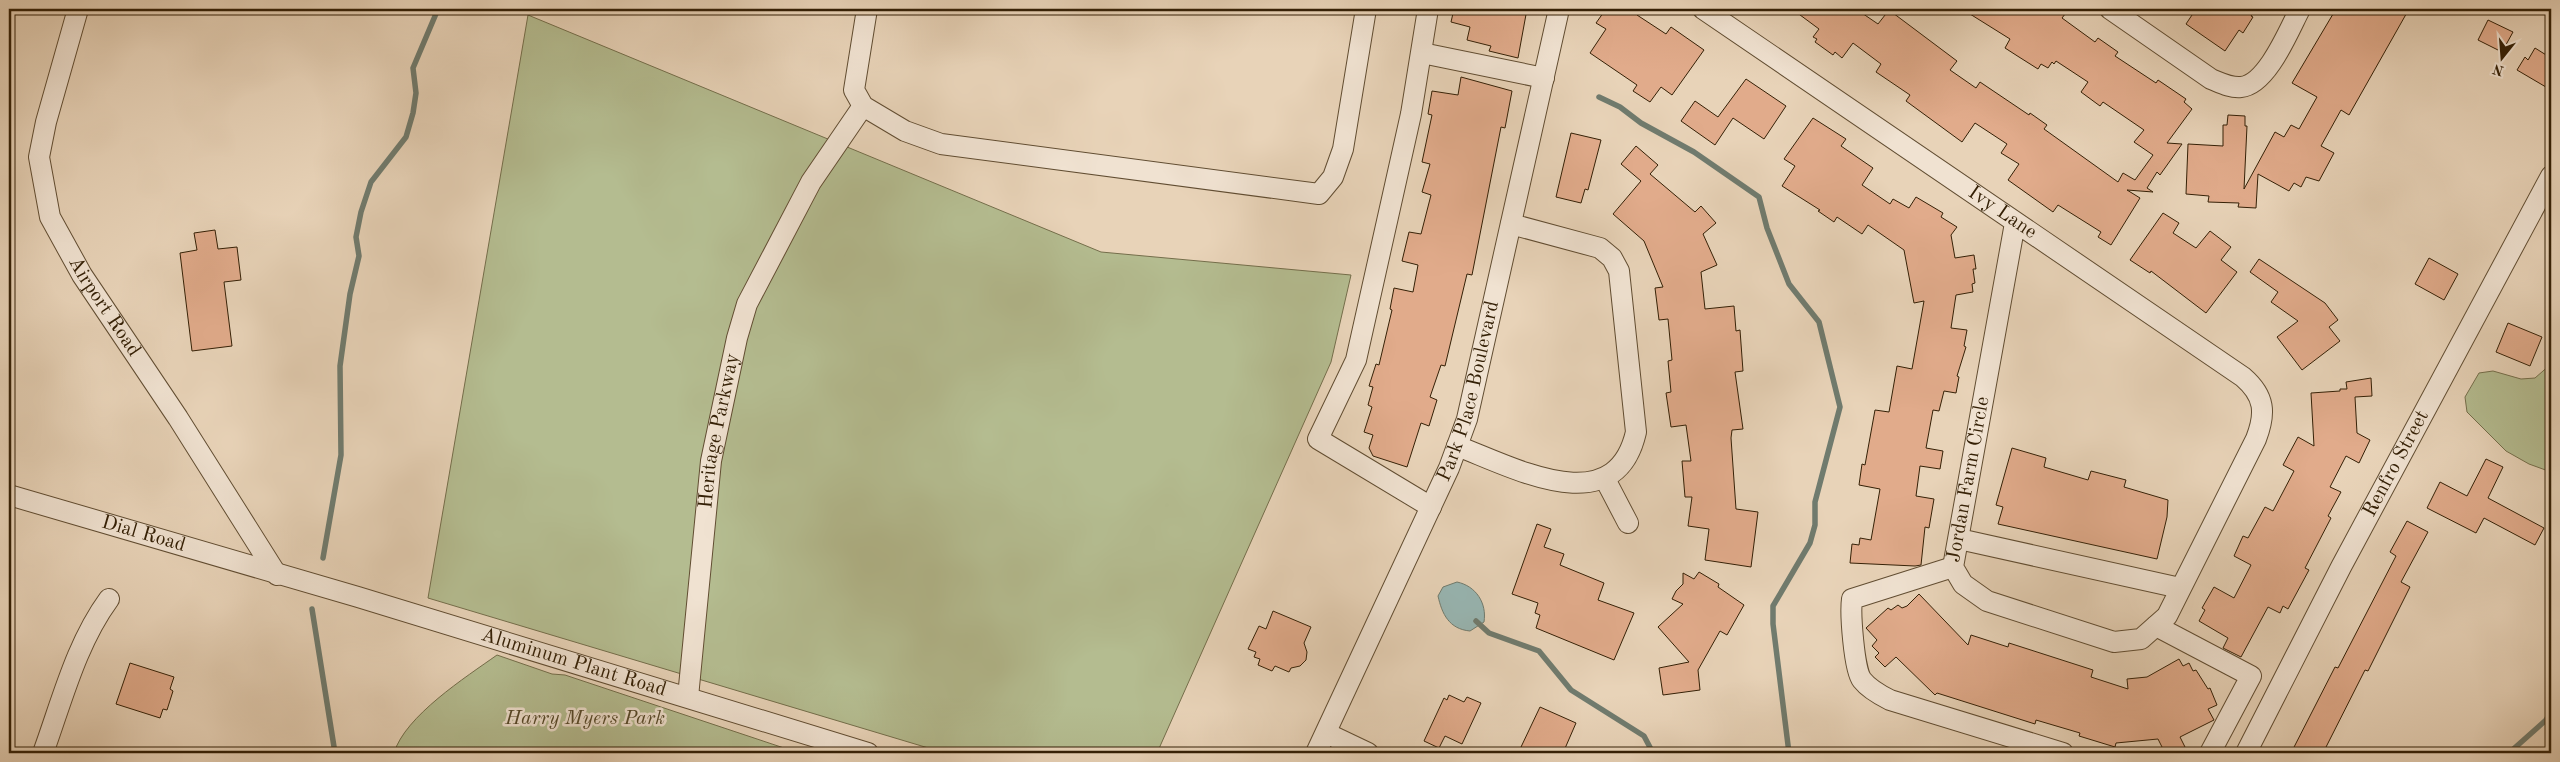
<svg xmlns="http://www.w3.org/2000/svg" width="2560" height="762" viewBox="0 0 2560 762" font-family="'Old Standard TT',serif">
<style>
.green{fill:#b4bc90;stroke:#746e4b}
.water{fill:#98b7b4;stroke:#707b6e}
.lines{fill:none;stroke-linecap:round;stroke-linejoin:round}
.stream{stroke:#707b6e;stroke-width:5.5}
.building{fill:#e1ab8b;stroke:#342006}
.minor-casing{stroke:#614d32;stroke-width:22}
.minor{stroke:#f0e2d1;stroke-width:20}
.labels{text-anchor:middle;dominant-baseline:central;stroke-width:5;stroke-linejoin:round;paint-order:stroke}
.street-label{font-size:20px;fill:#342006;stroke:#f0e2d1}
.park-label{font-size:20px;font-style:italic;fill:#544728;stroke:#f0e2d1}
</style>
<rect width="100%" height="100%" fill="#e8d3b8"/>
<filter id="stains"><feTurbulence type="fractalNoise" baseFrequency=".004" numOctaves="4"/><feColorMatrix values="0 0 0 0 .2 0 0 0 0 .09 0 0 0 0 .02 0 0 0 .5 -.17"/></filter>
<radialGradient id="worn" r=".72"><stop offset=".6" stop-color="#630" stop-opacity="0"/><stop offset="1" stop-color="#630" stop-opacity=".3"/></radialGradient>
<path class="green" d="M528 15 1101 252 1351 275 1331 362 1157 753H945L428 598Z
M2551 364V472L2529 464 2506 451 2467 412 2465 397 2479 373 2493 371 2521 379 2535 378Z
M497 655 552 674 565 675 799 753H394C405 716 466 677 497 655Z"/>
<path class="water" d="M1457 582C1476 586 1487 603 1484 622L1470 631C1449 629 1442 614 1438 596L1443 587Z"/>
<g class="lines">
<path class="stream" d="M1599 97 1620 107 1641 123 1694 152 1759 197 1767 228 1789 284 1819 322 1840 407 1815 502V525L1810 543 1773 606V624L1789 753
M323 558 341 455 340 366 350 294 359 256 356 237 361 212 371 182 406 137 413 113 416 93 413 68 438 9
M312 609 335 753
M1476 621 1489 633 1539 651 1571 690 1644 736 1653 753
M2509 753 2546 720 2551 711"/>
</g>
<path class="building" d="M1454 9H1527L1518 58 1489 51 1491 46 1467 40 1470 27 1451 22Z
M1606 9H1642L1637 15 1666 34 1671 27 1704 50 1672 95 1661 87 1650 102 1633 91 1637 85 1590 53 1606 29 1596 23Z
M1792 9H1856L1878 24 1889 10 1957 61 1950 70 1976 88 1980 82 2029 115 2030 113 2047 125 2044 129 2118 182 2123 173 2135 180 2153 155 2134 142 2144 130 2103 102 2100 106 2081 92 2088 82 2056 61 2054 64 2052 62 2048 68 2041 64 2038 69 2019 57 2005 48 2010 39 1962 9H2069L2062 18 2095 42 2098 38 2118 52 2115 56 2156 83 2158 80 2186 99 2184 102 2192 109 2167 143 2182 144 2160 175 2157 172 2147 188 2153 192 2127 190 2140 198 2111 245 2098 237 2101 232 2058 205 2053 212 2008 180 2019 164 2001 153 2007 144 1975 123 1962 142 1906 101 1910 95 1876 72 1881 64 1853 43 1842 58 1835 52 1833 55 1815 42 1817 39 1813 37 1819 29Z
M2196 9H2256L2251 16 2253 17 2243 33 2239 30 2225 51 2186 24Z
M2336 9H2409L2349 115 2341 110 2321 146 2334 153 2319 181 2306 177 2301 187 2294 183 2289 191 2258 174 2256 208 2238 207 2239 203 2208 202 2209 196 2186 194 2188 144 2223 146V125H2227L2228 115 2245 116V126H2247L2244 189 2275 132 2284 137 2291 125 2299 129 2317 97 2292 83Z
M2488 20 2513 32 2502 52 2478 40Z
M2535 48 2551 58V90L2517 70 2525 57 2528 60Z
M1461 77 1512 91 1505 128 1501 127 1472 275 1467 274 1445 366 1441 365 1430 397 1437 400 1429 426 1421 423 1407 467 1373 456 1369 448 1373 435 1364 432 1372 407 1368 405 1373 387 1369 386 1376 364 1379 365 1392 310 1390 309 1394 288 1413 292 1418 265 1402 261 1409 232 1421 234 1431 195 1422 192 1430 164 1422 162 1432 115 1428 114 1432 91 1458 95Z
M1746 79 1786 106 1764 139 1733 118 1715 145 1681 121 1695 101 1718 117Z
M1813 118 1846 139 1841 146 1873 168 1862 185 1890 204 1893 199 1909 208 1916 197 1943 213 1941 217 1957 227 1951 235 1955 258 1974 255 1976 269H1973L1975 283 1972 284 1973 292 1956 295 1951 328 1967 330 1964 346 1966 347 1957 376 1959 377 1956 393 1944 391 1939 411 1933 410 1926 448 1943 451 1940 469 1920 466 1916 496 1934 499 1929 528 1925 527 1921 565 1915 566 1850 563 1852 544 1859 545 1860 538 1871 540 1880 489 1859 485 1862 464 1865 465 1875 410 1889 412 1897 366 1912 369 1924 301 1914 303 1904 250 1868 225 1862 234 1837 217 1834 222 1818 211 1820 210 1782 186 1795 166 1784 159Z
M1571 133 1601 140 1588 190 1585 189 1581 203 1556 197Z
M1636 146 1658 165 1650 174 1695 212 1701 206 1716 223 1703 234 1717 265 1701 272 1705 309 1734 306 1736 331 1740 330 1743 371 1735 372 1743 429 1732 430 1731 438 1736 509 1758 512 1751 567 1705 560 1709 529 1688 526 1692 497H1685L1682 461H1691L1686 425 1671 427 1666 393 1671 392 1668 361 1672 360 1668 319 1659 320 1655 288 1663 287 1644 241 1613 214 1641 181 1621 164Z
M2163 213 2179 223 2173 233 2196 248 2210 231 2231 247 2221 260 2237 272 2206 313 2151 271 2150 273 2130 260Z
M215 230 218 249 237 247 241 280 224 282 232 346 192 351 180 253 197 250 194 233Z
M2429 258 2458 274 2444 300 2415 284Z
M2259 259 2325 303 2338 320 2329 327 2340 341 2302 370 2277 337 2298 321 2271 302 2278 292 2250 272Z
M2508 323 2542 337 2530 366 2496 352Z
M2371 378 2372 396 2355 397 2357 433 2370 440 2359 463 2346 456 2330 487 2341 492 2328 516 2331 518 2305 568 2309 570 2288 609 2283 606 2280 613 2268 607 2241 657 2223 648 2228 638 2199 621 2205 610 2202 608 2214 587 2234 598 2251 565 2234 556 2243 536 2248 538 2265 507 2273 511 2294 471 2283 465 2298 437 2314 446 2311 393 2340 391V389H2347L2346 382Z
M2012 448 2046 458 2044 467 2088 480 2091 471 2126 480 2124 487 2168 500 2167 517 2157 559 1998 524 2003 507 1996 505Z
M2486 459 2503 467 2488 498 2544 528 2535 545 2484 518 2476 533 2427 508 2440 482 2467 496Z
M2407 521 2428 532 2401 582 2410 587 2368 671 2365 670 2323 753H2291L2335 667 2338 668 2396 556 2390 552Z
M1537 524 1551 529 1544 547 1564 554 1560 565 1604 583 1598 600 1634 613 1614 660 1536 628 1540 615 1535 613 1538 603 1512 594Z
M1699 572 1719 584 1718 587 1744 605 1727 635 1720 631 1698 670 1700 690 1663 695 1659 668 1689 662 1658 627 1683 604 1672 599 1676 591 1683 584V573L1694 579Z
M1919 594 1968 645 1971 635 2008 647 2009 643 2093 670 2091 677 2128 689 2127 679 2147 677 2179 659 2183 666 2189 663 2193 671 2196 670 2208 689 2210 688 2217 705 2208 709 2214 720 2180 737 2186 749 2177 753H2165L2158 739 2116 743 2115 747 2079 736 2080 733 2036 720 2035 724 1937 693 1935 695 1896 657 1885 667 1875 657 1879 653 1872 646 1877 640 1866 628 1888 608 1891 610 1898 605 1902 608 1907 606Z
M1273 611 1311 627 1304 643 1307 652 1306 660 1300 666 1291 668 1289 672 1275 666 1272 671 1258 665 1260 659 1254 657 1256 652 1248 649 1259 626 1266 629Z
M130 663 174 677 170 689 173 691 167 710 163 709 160 718 116 704Z
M1449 695 1464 702 1467 697 1481 703 1462 744 1445 736 1439 748 1424 741 1444 698 1447 700Z
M1540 707 1576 723 1563 753H1535L1521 747Z"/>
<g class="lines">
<defs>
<g id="minor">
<path id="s1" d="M78 9 46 122 39 157 50 217 82 275 178 418 277 575"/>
<path d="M867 9 854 90 863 106 905 131 941 144 1319 194 1333 177 1343 149 1366 9"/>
<path d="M1428 9 1411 114 1356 360 1318 439 1431 507"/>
<path id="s2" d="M1703 9 2243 377C2265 396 2266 413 2256 439L2167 616 2141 639 2114 642 1987 601 1963 584 1953 567 2015 223"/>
<path d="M2110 9 2211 79C2221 83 2230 88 2241 87 2267 85 2289 30 2300 9"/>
<path d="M1422 53 1544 78"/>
<path d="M1457 446C1513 467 1615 524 1636 432L1619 271 1612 258 1600 248 1511 224"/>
<path d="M1605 479 1628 523"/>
<path id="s3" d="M9 495 358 597 868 753"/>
<path d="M1959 539 2180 588"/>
<path d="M1953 567 1852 599C1850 613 1854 670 1862 680 1869 689 1880 695 1890 700L2063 753"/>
<path d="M2156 626 2251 676 2210 753"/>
<path id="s4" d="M688 697 711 461 737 338 747 304 811 182 863 106"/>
<path d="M1326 733 1368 753"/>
<path d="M43 753C62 701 76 644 109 599"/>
<path id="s5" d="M1316 753 1449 468 1467 419 1559 9"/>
<path id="s6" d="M2246 753 2341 567 2551 176"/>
</g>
</defs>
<use href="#minor" class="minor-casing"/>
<use href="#minor" class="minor"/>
</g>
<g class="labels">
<g class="street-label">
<text stroke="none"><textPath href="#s2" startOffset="362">Ivy Lane</textPath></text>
<text stroke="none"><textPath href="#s1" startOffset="319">Airport Road</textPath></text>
<text stroke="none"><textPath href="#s5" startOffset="394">Park Place Boulevard</textPath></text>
<text stroke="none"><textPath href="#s4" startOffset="268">Heritage Parkway</textPath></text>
<text stroke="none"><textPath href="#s6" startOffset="326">Renfro Street</textPath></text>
<text stroke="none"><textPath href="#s2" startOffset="1254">Jordan Farm Circle</textPath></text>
<text stroke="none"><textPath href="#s3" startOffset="140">Dial Road</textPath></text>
<text stroke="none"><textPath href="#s3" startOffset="589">Aluminum Plant Road</textPath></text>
</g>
<g class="park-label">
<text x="585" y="719">Harry Myers Park</text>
</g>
</g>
<rect width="2560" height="762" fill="none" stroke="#e8d3b8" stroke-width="30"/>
<rect x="10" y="10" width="2540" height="742" fill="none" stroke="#342006" stroke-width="2.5"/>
<rect x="15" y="15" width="2530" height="732" fill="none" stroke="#342006"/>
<g transform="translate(2502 58) rotate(197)" stroke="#f0e2d1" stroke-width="4" paint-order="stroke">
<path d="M0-4L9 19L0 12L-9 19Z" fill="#342006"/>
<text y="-8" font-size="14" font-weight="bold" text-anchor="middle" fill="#342006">N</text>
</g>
<rect width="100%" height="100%" filter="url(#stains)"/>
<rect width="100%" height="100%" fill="url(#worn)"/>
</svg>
